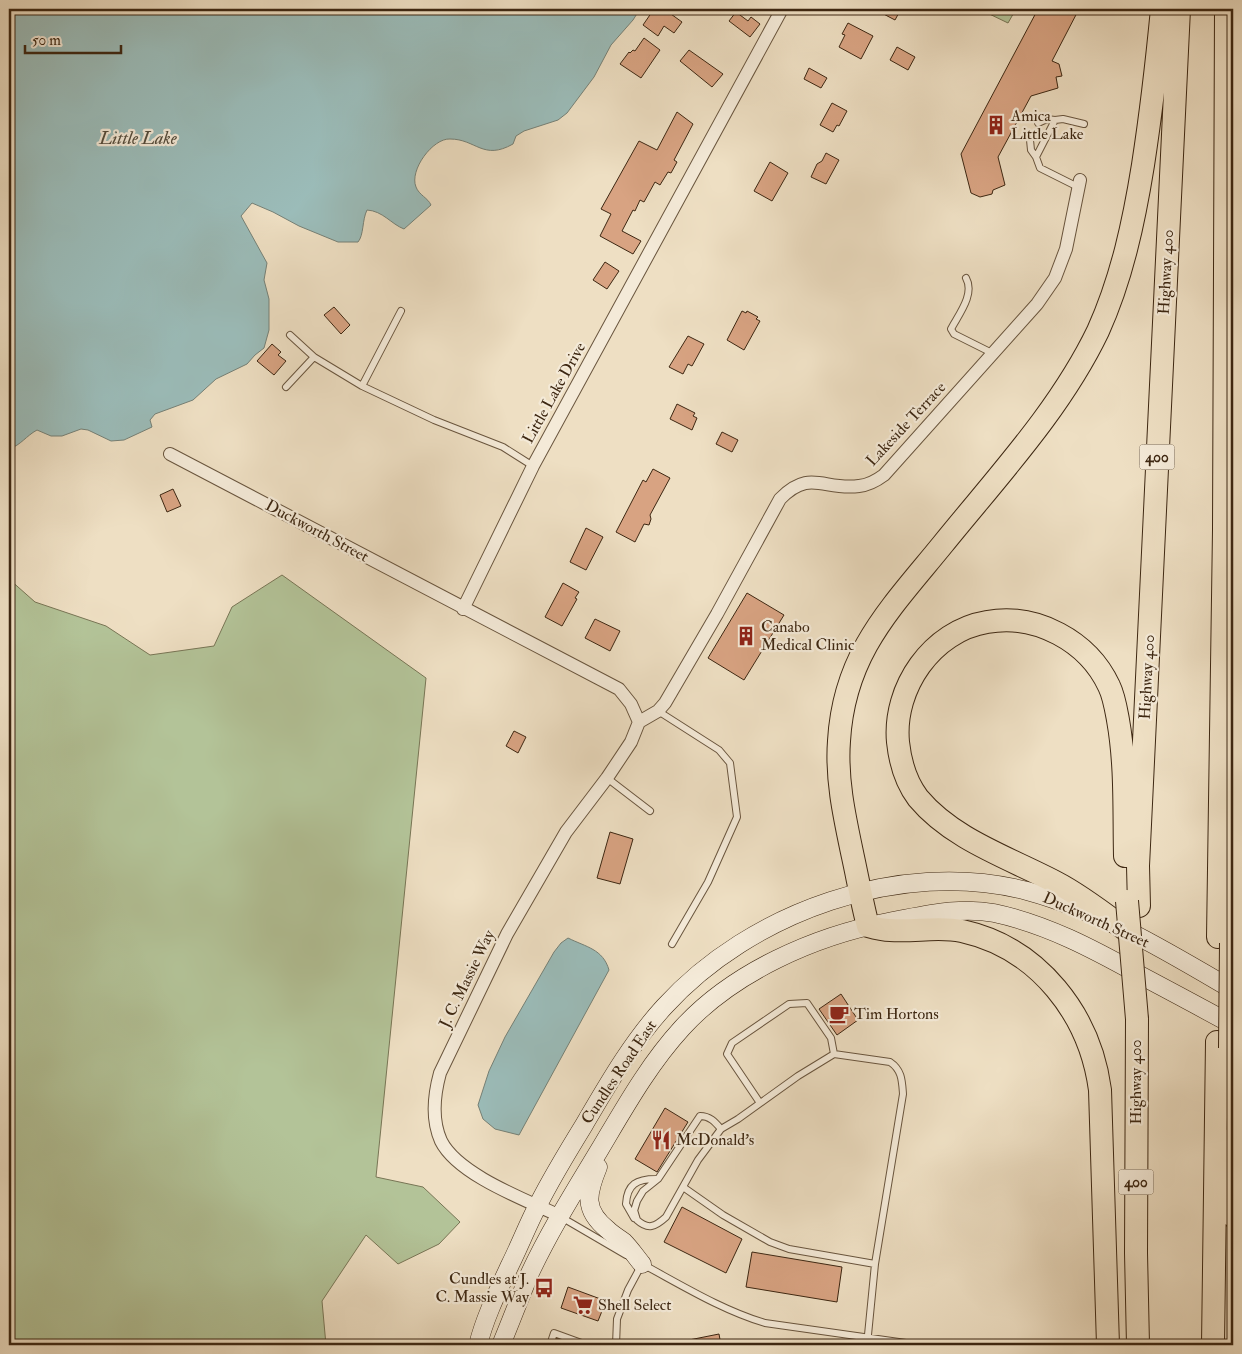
<svg xmlns="http://www.w3.org/2000/svg" width="1242" height="1354" viewBox="0 0 1242 1354" font-family="'IM FELL Double Pica',serif">
<style>
.green{fill:#b3c398;stroke:#787555}
.water{fill:#9bbcb9;stroke:#758076}
.building{fill:#d8a382;stroke:#3d2712}
.lines{fill:none;stroke-linecap:round;stroke-linejoin:round}
.service-casing{stroke:#69553e;stroke-width:8}
.minor-casing{stroke:#69553e;stroke-width:14}
.secondary-casing{stroke:#3d2712;stroke-width:19}
.motorway-casing{stroke:#3d2712;stroke-width:24}
.service{stroke:#f4ead8;stroke-width:6}
.minor{stroke:#f4ead8;stroke-width:12}
.secondary{stroke:#f4ead8;stroke-width:18}
.motorway{stroke:#eedfc3;stroke-width:22}
.motorway-bridge-casing{stroke:#3d2712;stroke-width:24;stroke-linecap:butt}
.motorway-bridge{stroke:#eedfc3;stroke-width:22}
.labels{text-anchor:middle;dominant-baseline:central;stroke-width:4.5;stroke-linejoin:round;paint-order:stroke}
.shield{fill:#f4ead8;stroke:#74624d;stroke-width:1}
.shield-label{font-size:15px;font-weight:bold;fill:#3d2712}
.poi-label{font-size:16px;fill:#3d2712;stroke:#f4ead8;text-anchor:start}
.street-label{font-size:16px;fill:#3d2712;stroke:#f4ead8}
.water-label{font-size:18px;font-style:italic;fill:#544c3c;stroke:#f4ead8}
</style>
<rect width="100%" height="100%" fill="#eedfc3"/>
<filter id="stains"><feTurbulence type="fractalNoise" baseFrequency=".004" numOctaves="4"/><feColorMatrix values="0 0 0 0 .2 0 0 0 0 .09 0 0 0 0 .02 0 0 0 .5 -.17"/></filter>
<radialGradient id="worn" r=".72"><stop offset=".6" stop-color="#630" stop-opacity="0"/><stop offset="1" stop-color="#630" stop-opacity=".3"/></radialGradient>
<path class="green" d="M979 9H1016L1008 23Z
M282 575 426 678 376 1177 423 1187 460 1222 439 1244 398 1264 366 1235 322 1301 326 1345H9V579L35 602 106 626 150 655 214 646 232 607Z"/>
<path class="water" d="M9 9H640L633 20 611 45 594 77 567 113 558 120 524 131 516 136 513 144C483 161 476 139 450 139 433 138 409 170 416 187 419 195 428 198 431 205L404 229C391 224 383 211 367 210 362 220 364 235 358 242H338L299 226 273 212 252 203 241 216 267 263 264 280 269 299V330L264 348 255 355 247 364 216 379 193 400 155 414 150 420 152 427 124 440 111 441 88 430 81 429 62 436H51L37 430C26 436 21 445 9 449Z
M568 938C586 947 603 949 609 970L519 1135 495 1129 483 1119 478 1105 489 1071 505 1037 554 952 561 943Z"/>
<path class="building" d="M654 9H664L682 22 674 33 664 26 658 36 643 25Z
M874 9H901L895 20Z
M1038 9H1079L1052 61 1059 64 1062 76 1056 77 1058 88 1031 96 998 157 1005 185 993 190 992 194 980 197 971 193 961 154Z
M736 12 748 21 751 17 760 24 750 37 729 21Z
M848 23 873 36 861 59 839 47 845 35 842 34Z
M644 38 660 50 641 78 620 64 629 52 630 53 633 50 635 51Z
M897 47 915 57 908 70 890 60Z
M689 50 723 74 712 87 680 61Z
M809 68 827 78 821 88 804 79Z
M832 103 847 111 839 126 837 125 833 132 820 125Z
M677 112 693 124 674 160 677 162 671 173 668 172 660 185 655 182 644 202 640 200 635 211 633 210 622 231 641 241 633 254 600 236 611 214 601 209 639 141 657 150Z
M826 153 839 160 826 184 811 177 817 164 822 161Z
M770 162 788 173 772 201 754 191Z
M605 262 619 271 607 289 593 280Z
M334 307 350 325 341 334 324 315Z
M742 311 746 313 747 311 758 317 756 319 760 321 744 350 727 340Z
M688 336 704 344 692 366 688 364 683 374 669 367Z
M272 344 281 352 278 355 286 361 274 375 257 361Z
M677 404 695 413 693 416 697 418 692 430 670 419Z
M722 432 738 440 732 452 716 444Z
M653 469 670 478 650 515 651 519 649 525 644 524 635 542 616 532 643 480 646 482Z
M173 489 181 506 167 512 160 495Z
M586 528 603 537 586 570 570 562Z
M563 583 579 592 575 598 577 599 562 626 545 617Z
M747 593 784 615 744 680 708 658Z
M595 619 620 631 610 651 585 638Z
M514 731 526 737 518 753 506 746Z
M610 832 633 839 620 884 597 878Z
M841 994 858 1020 837 1035 819 1009Z
M665 1108 688 1122 657 1172 635 1159Z
M682 1207 742 1239 726 1273 664 1242Z
M752 1252 842 1267 837 1302 746 1287Z
M568 1287 606 1301 598 1321 561 1308Z
M719 1334 721 1345H690L689 1340Z"/>
<g class="lines">
<defs>
<path id="service" d="M1038 123 1047 119 1055 120
M1030 140 1031 150 1036 157
M1078 187 1040 168 1036 157 1055 120 1063 119 1084 124
M966 278C975 294 959 314 951 329L954 334 992 353
M290 335 314 357 362 386 434 420 503 447 533 466
M362 386 401 311
M286 387 314 357
M658 711 719 750 730 763 737 817 708 882 672 944
M607 778 650 811
M760 1103 727 1054 732 1043 789 1004 807 1003 831 1038 834 1054
M683 1187 723 1215 770 1242 789 1249 875 1264
M634 1210 637 1220C648 1230 655 1227 666 1217L698 1160 721 1129 738 1119 798 1076 834 1054 890 1062C902 1070 902 1081 903 1094L875 1264 867 1345
M634 1211 637 1201 643 1191 658 1179 700 1116C710 1116 715 1122 721 1129
M561 1217 626 1255
M634 1218 626 1204C627 1184 637 1179 656 1179
M644 1265C683 1286 722 1310 765 1323L920 1345
M550 1345 554 1333 587 1345
M616 1345 617 1319 628 1290 642 1264"/>
<path id="minor" d="M170 454 619 689 631 704 639 722
M463 609 533 466 782 9
M639 722 658 711 665 703 717 614 780 499C810 468 824 491 859 486 869 485 876 481 884 475L1037 304 1055 278 1066 249 1080 180
M560 1216C526 1200 458 1175 441 1141 431 1119 434 1095 440 1073L507 934 566 832 607 778 631 742 639 722"/>
<path id="secondary" d="M598 1167C587 1194 583 1210 608 1230 613 1235 619 1238 624 1242 631 1249 636 1257 642 1264
M478 1345C485 1317 498 1291 510 1265 520 1245 528 1224 538 1205 552 1177 568 1151 584 1125 608 1084 632 1042 664 1007 750 912 901 858 1027 891 1101 911 1168 952 1233 990
M501 1345C511 1321 520 1297 530 1273 550 1230 576 1189 600 1149 625 1107 649 1064 682 1028 733 972 815 936 888 922 922 916 959 906 994 913 1046 924 1093 949 1138 974 1170 991 1202 1008 1233 1025"/>
<path id="motorway" d="M1125 856C1124 810 1126 765 1118 720 1116 709 1114 696 1109 686 1088 641 1036 613 987 622 932 631 893 688 898 742 900 761 906 782 918 798 953 840 1010 858 1057 883 1082 896 1106 915 1129 932
M1139 906 1138 866 1179 9
M1218 937 1224 530 1226 9
M1137 1019 1136 1253 1138 1345
M1231 1140 1233 1216
M1108 1345 1100 1090C1090 1015 1039 948 962 931 938 926 914 932 890 930 883 930 875 928 868 926 862 903 858 880 853 857 845 819 836 780 839 741 844 653 891 608 943 544 998 476 1060 410 1098 331 1122 278 1134 221 1143 165 1151 113 1157 61 1162 9
M1213 1345 1217 1042"/>
</defs>
<use href="#service" class="service-casing"/>
<use href="#minor" class="minor-casing"/>
<use href="#secondary" class="secondary-casing"/>
<use href="#motorway" class="motorway-casing"/>
<use href="#service" class="service"/>
<use href="#minor" class="minor"/>
<use href="#secondary" class="secondary"/>
<use href="#motorway" class="motorway"/>
<defs>
<path id="motorway-bridge" d="M1127 901 1137 1019
M1230 1048 1231 943"/>
</defs>
<use href="#motorway-bridge" class="motorway-bridge-casing"/>
<use href="#motorway-bridge" class="motorway-bridge"/>
</g>
<defs>
<symbol id="building-bare" viewBox="-9 -9 18 18"><path d="M-4-6H4V6H1V3H-1V6H-4ZM-2.5-4.3h1.7v1.8h-1.7ZM.8-4.3h1.7v1.8H.8ZM-2.5-1h1.7V.8h-1.7ZM.8-1h1.7V.8H.8Z" fill="#8f2418" stroke="#f4ead8" stroke-width="2.5" paint-order="stroke"/></symbol>
<symbol id="cafe-bare" viewBox="-9 -9 18 18"><path d="M-5.5-4.5H6V0H3Q3 3.5 0 3.5H-2.5Q-5.5 3.5-5.5 0ZM3-3.2v2h1.7v-2ZM-6 4.5H4V6H-6Z" fill="#8f2418" stroke="#f4ead8" stroke-width="2.5" paint-order="stroke"/></symbol>
<symbol id="restaurant-bare" viewBox="-9 -9 18 18"><path d="M-5-6h1v4h1v-4h1v4h1v-4h1v5L-1.5 .5V6h-2V.5L-5-1ZM5-6V6H3V1.5H1.5Q1.5-4 5-6Z" fill="#8f2418" stroke="#f4ead8" stroke-width="2.5" paint-order="stroke"/></symbol>
<symbol id="bus-bare" viewBox="-9 -9 18 18"><path d="M-5-6H5V4H4V6H2V4H-2V6H-4V4H-5ZM-3.5-4V0h7V-4ZM-3.5 1.2v1.5H-2V1.2ZM2 1.2v1.5H3.5V1.2Z" fill="#8f2418" stroke="#f4ead8" stroke-width="2.5" paint-order="stroke"/></symbol>
<symbol id="supermarket-bare" viewBox="-9 -9 18 18"><path d="M-6-5.5h2.5l.6 2H6L4.5 2H-2.5L-4.4-4H-6ZM-1.5 3.2a1.3 1.3 0 1 0 .1 0ZM3 3.2a1.3 1.3 0 1 0 .1 0Z" fill="#8f2418" stroke="#f4ead8" stroke-width="2.5" paint-order="stroke"/></symbol>
</defs>
<g fill-rule="evenodd">
<use href="#building-bare" x="982" y="111" width="28" height="28"/>
<use href="#building-bare" x="732" y="622" width="28" height="28"/>
<use href="#cafe-bare" x="825" y="1000" width="28" height="28"/>
<use href="#restaurant-bare" x="647" y="1126" width="28" height="28"/>
<use href="#bus-bare" x="530" y="1274" width="28" height="28"/>
<use href="#supermarket-bare" x="569" y="1291" width="28" height="28"/>
</g>
<g class="labels">
<g class="shield">
<rect x="1139.5" y="444.5" width="35" height="25" rx="4"/>
<rect x="1118.5" y="1169.5" width="35" height="25" rx="4"/>
</g>
<g class="shield-label">
<text x="1157" y="457">400</text>
<text x="1136" y="1182">400</text>
</g>
<g class="poi-label">
<text x="1011" y="116">Amica<tspan x="1011" dy="18">Little Lake</tspan></text>
<text x="761" y="627">Canabo<tspan x="761" dy="18">Medical Clinic</tspan></text>
<text x="854" y="1014">Tim Hortons</text>
<text x="676" y="1140">McDonald's</text>
<text x="529" y="1279" text-anchor="end">Cundles at J.<tspan x="529" dy="18">C. Massie Way</tspan></text>
<text x="598" y="1305">Shell Select</text>
</g>
<g class="street-label">
<text transform="translate(1166 272) rotate(-87)">Highway 400</text>
<text transform="translate(554 393) rotate(-61)">Little Lake Drive</text>
<text transform="translate(906 424) rotate(-47)">Lakeside Terrace</text>
<text transform="translate(317 531) rotate(28)">Duckworth Street</text>
<text transform="translate(1147 677) rotate(-87)">Highway 400</text>
<text transform="translate(1096 920) rotate(24)">Duckworth Street</text>
<text transform="translate(467 979) rotate(-64)">J. C. Massie Way</text>
<text transform="translate(619 1072) rotate(-56)">Cundles Road East</text>
<text transform="translate(1136 1082) rotate(-90)">Highway 400</text>
</g>
<g class="water-label">
<text x="138" y="138">Little Lake</text>
</g>
</g>
<rect width="1242" height="1354" fill="none" stroke="#eedfc3" stroke-width="30"/>
<rect x="10" y="10" width="1222" height="1334" fill="none" stroke="#3d2712" stroke-width="2.5"/>
<rect x="15" y="15" width="1212" height="1324" fill="none" stroke="#3d2712"/>
<path d="M25 45v8h96v-8" fill="none" stroke="#3d2712" stroke-width="2.5"/>
<text x="32" y="45" font-size="15" fill="#3d2712" stroke="#f4ead8" stroke-width="4" paint-order="stroke">50 m</text>
<rect width="100%" height="100%" filter="url(#stains)"/>
<rect width="100%" height="100%" fill="url(#worn)"/>
</svg>
